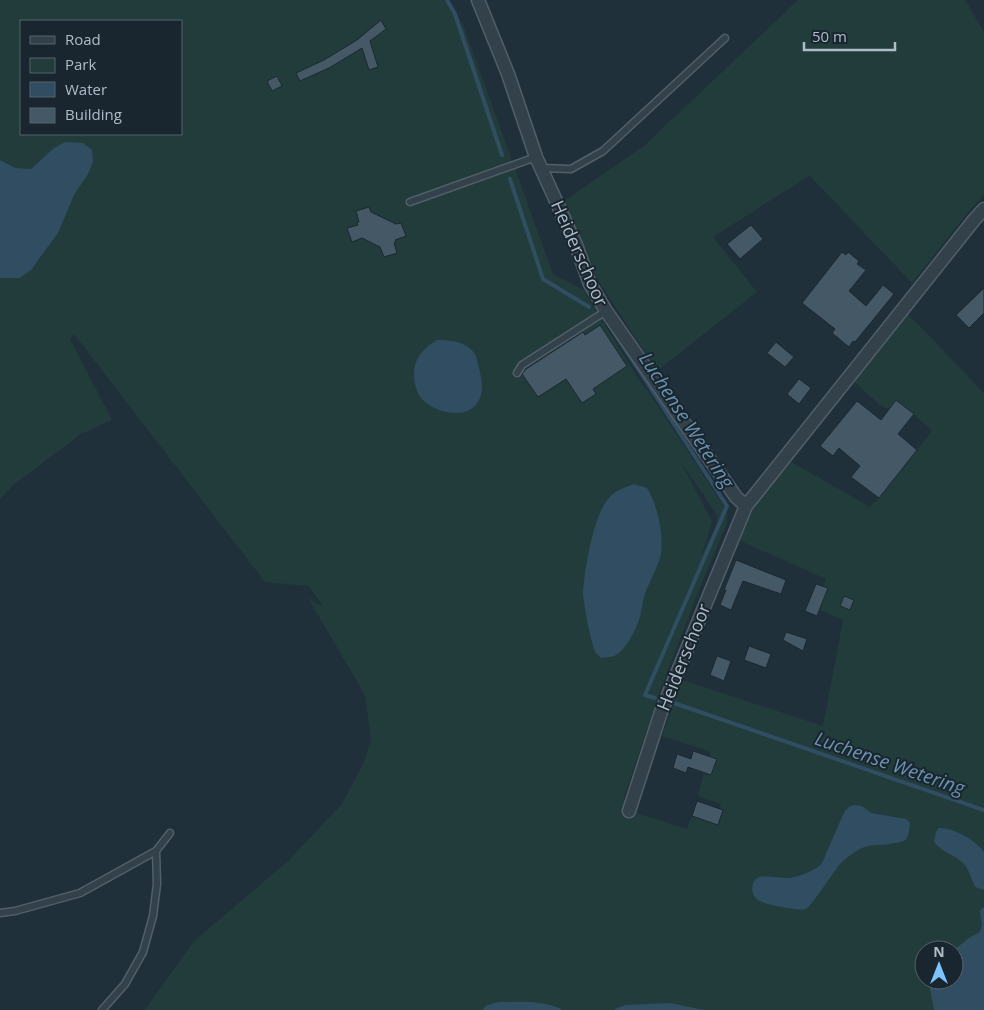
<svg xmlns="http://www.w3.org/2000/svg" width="984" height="1010" viewBox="0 0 984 1010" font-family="'Open Sans',sans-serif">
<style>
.green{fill:#223c3b;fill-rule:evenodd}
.water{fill:#304d62}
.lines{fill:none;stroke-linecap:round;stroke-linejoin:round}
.stream{stroke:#304d62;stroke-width:4}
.building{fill:#455865;stroke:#1b2832}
.service-casing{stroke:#515f69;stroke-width:9}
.minor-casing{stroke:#515f69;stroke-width:15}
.service{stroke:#33414b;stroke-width:6}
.minor{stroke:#33414b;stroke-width:12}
.labels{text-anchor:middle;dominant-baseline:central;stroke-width:4;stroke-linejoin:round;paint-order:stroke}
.street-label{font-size:18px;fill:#aebcc8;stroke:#192630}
.water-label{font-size:19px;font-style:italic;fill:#6c93ae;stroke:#192630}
</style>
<rect width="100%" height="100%" fill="#20303b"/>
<path class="green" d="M0 0H448L463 25 553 274 583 290 645 389 646 388 727 511V523L698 592 657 699 623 800 639 806 637 813 687 829 693 813 717 820 721 804 698 796 705 768 711 752 662 736 682 680 823 726 843 620 815 608 826 579 736 539 760 498 788 460 870 507 879 498 929 435 932 431 914 414 896 401 889 409 880 405 852 380 907 313 984 393V1010H145L194 941 287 862 342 804 364 762 371 739 365 695 307 596 315 603 324 607 309 586 265 582 74 334 70 339 112 420 81 434 13 485 0 499ZM21 21H181V134H21ZM681 462 717 515V523L701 557 712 522ZM924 950H954V980H924Z
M798 0H965L984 32V195L969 211 912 283 811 177 809 176 713 237 757 292 657 371 601 285 570 225 561 203 644 146Z"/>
<path class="water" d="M65 142 83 143 92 150 93 162 88 174 74 195 58 233 41 256 32 269 20 278H0V160L15 168 31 169 54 148Z
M437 340C451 340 469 342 476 356 479 369 485 385 480 398 471 421 438 414 424 401 419 397 417 391 415 384 411 363 419 351 437 340Z
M634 484 647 488C658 505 665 539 660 558 656 571 649 582 645 594 642 602 642 612 639 620 635 631 627 648 616 655 613 657 606 657 601 658 601 657 596 654 596 653 591 645 583 601 583 592 585 568 593 517 608 499 615 490 624 488 634 484Z
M854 805 862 806 871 813 906 819 910 823 909 832 906 840C902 841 899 843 895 843 882 846 870 843 858 850 852 853 845 859 840 864 834 871 811 907 806 909 798 911 765 905 758 900 752 896 750 886 755 880 761 873 779 879 788 878 796 878 817 870 822 863 824 860 825 856 826 853 833 839 838 825 845 811L850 806Z
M939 828C955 828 975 840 984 852V890L975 887C971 879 970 871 964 864 955 855 943 853 934 842L936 832Z
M982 908H984V1010H934L929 983 930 980H954V950L970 937 980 932 982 925 980 912Z
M500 1002C522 1002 543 1000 563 1010H483C486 1004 493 1003 500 1002Z
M670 1003 704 1010H613L625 1005Z"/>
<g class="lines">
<path class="stream" d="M447 0 455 14 502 155
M510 179 543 279 589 307
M613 331 644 378 727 506 645 695 655 698
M674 703 984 810"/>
</g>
<path class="building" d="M381 20 386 29 370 41 378 67 369 70 362 48 329 68 300 81 296 73 324 60 357 40Z
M277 76 282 86 272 91 267 81Z
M369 207 371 212 396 224 401 223 406 236 395 240 396 242 394 243 397 253 384 257 380 247 362 238 352 242 347 228 358 225 357 222H359L356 211Z
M751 225 763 239 740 259 727 244Z
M842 252 846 255 848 252 859 261 857 264 866 270 849 291 866 306 883 285 894 294 855 342 853 341 849 347 832 333 835 329 802 303Z
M984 288V313L969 328 956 315Z
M600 325 627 366 593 389 596 394 582 403 566 379 538 397 522 374 526 369 583 332 585 335Z
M776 342 794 357 785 367 767 353Z
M799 379 811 388 799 404 787 394Z
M896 400 914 414 898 434 917 450 879 498 851 477 860 466 839 448 833 456 820 446 857 401 881 420Z
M736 560 786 580 781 594 743 581 731 610 720 605 726 590H724Z
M816 584 828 588 817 616 805 611Z
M844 596 854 600 850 610 840 606Z
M786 632 807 639 803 651 783 640Z
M749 646 771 654 766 668 744 660Z
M717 656 731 661 724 681 710 675Z
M693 751 717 759 711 775 688 767 686 773 673 768 677 754 691 759Z
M697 801 723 810 718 825 692 816Z"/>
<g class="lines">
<defs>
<path id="service" d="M541 168 571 169 603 151 725 38
M410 202 536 157
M517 373 522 365 606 311
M0 913 15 911 80 893 156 851 170 833
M102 1010 125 984 143 952 153 916 157 884 156 851"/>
<path id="minor" d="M478 0 508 74 536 157 576 245 590 284 606 311 736 497 746 506
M629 811 661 712 746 506 974 220 984 209"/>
</defs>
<use href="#service" class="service-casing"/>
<use href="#minor" class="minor-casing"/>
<use href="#service" class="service"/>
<use href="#minor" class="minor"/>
</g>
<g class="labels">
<g class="street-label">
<text transform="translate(580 253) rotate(66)">Heiderschoor</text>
<text transform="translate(683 657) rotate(-68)">Heiderschoor</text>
</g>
<g class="water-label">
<text transform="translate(687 420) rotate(57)">Luchense Wetering</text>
<text transform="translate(890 763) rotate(19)">Luchense Wetering</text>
</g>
</g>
<rect x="20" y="20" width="162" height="115" fill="#192630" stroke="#55626d"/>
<rect x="30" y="36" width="25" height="8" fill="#33414b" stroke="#55626d"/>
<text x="65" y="45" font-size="15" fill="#aebcc8">Road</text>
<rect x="30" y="58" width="25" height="15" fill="#223c3b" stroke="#55626d"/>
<text x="65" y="70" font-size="15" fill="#aebcc8">Park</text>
<rect x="30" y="82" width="25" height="15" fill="#304d62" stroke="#55626d"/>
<text x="65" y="95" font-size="15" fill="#aebcc8">Water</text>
<rect x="30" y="108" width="25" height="15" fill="#455865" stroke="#55626d"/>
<text x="65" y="120" font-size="15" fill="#aebcc8">Building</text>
<g transform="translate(939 965)"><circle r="24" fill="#192630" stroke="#55626d"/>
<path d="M0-4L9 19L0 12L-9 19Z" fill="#7cc4ff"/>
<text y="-8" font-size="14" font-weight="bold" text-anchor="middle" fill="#aebcc8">N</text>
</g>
<path d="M804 42v8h91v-8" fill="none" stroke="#aebcc8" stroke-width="2.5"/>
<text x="812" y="42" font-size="15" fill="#aebcc8" stroke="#192630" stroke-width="4" paint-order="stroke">50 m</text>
</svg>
